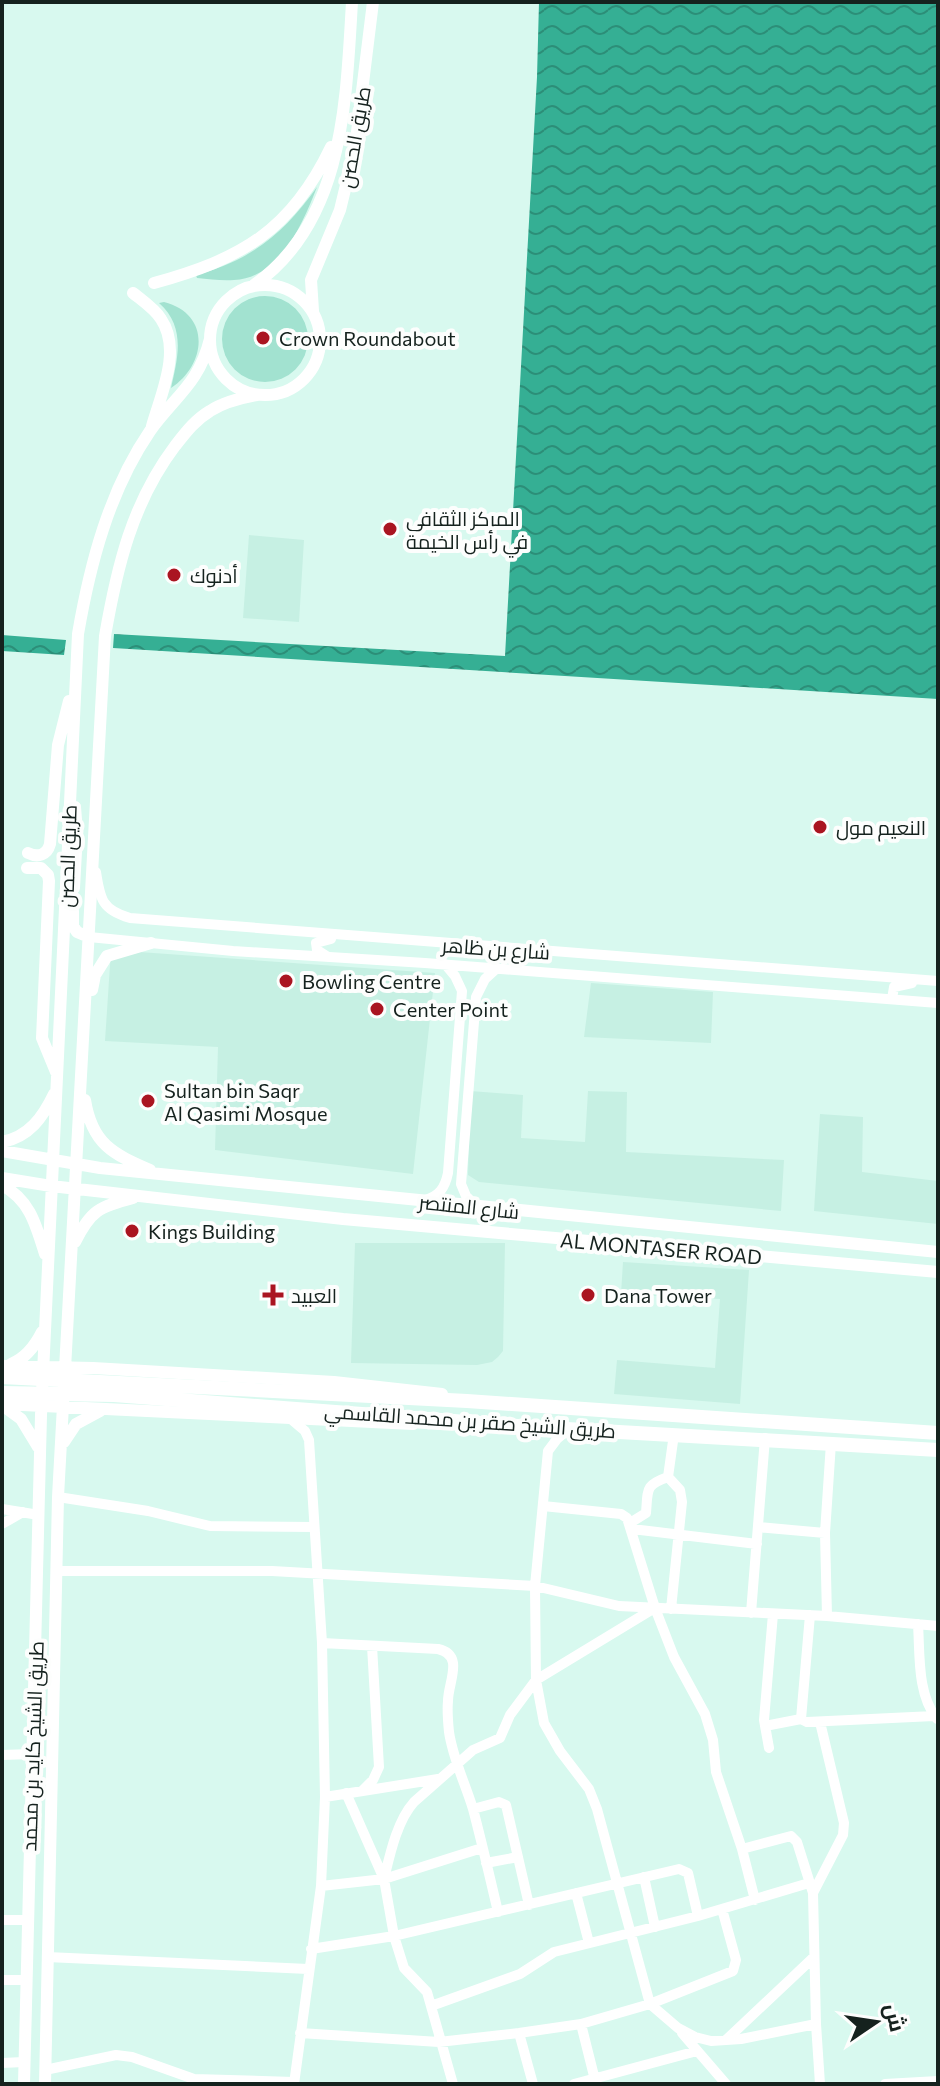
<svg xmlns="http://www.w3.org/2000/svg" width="940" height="2086" viewBox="0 0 940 2086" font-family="Commissioner,Cairo,sans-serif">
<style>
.built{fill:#c6f0e3}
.green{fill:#a2e2d0}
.water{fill:url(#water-waves)}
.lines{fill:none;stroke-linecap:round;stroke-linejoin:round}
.minor{stroke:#fff;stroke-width:10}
.major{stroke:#fff;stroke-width:12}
.highway{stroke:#fff;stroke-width:14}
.poi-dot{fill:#aa1521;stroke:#fdfefd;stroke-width:3}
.labels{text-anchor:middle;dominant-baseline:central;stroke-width:8;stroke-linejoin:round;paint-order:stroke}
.street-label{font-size:20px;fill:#15221e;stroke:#fdfefd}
.poi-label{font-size:20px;fill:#15221e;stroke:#fdfefd;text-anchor:start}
</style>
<defs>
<pattern id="water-waves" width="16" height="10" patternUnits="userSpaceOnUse" patternTransform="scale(2)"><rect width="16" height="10" fill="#35af94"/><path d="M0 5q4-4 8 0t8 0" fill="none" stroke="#2c8e78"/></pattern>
</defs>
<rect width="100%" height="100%" fill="#d8f9ef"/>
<path class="built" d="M249 535 304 540 299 622 243 618Z
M111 950 435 973 413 1174 215 1150 218 1047 105 1041Z
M591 983 713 992 711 1043 584 1037Z
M470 1091 523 1095 521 1138 585 1142 588 1091 627 1092 626 1152 784 1160 781 1211 479 1182 468 1175Z
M820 1114 863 1117 862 1172 938 1181V1224L814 1211Z
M355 1243H505L503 1351 498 1357 492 1362 477 1365 351 1363Z
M623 1262 749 1270 740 1404 614 1394 617 1360 715 1368 720 1299 621 1294Z"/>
<path class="green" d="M317 187C303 223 280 278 234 280 222 281 209 279 197 278L196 275C252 260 284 233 317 187Z
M222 339a43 43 0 1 1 86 0a43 43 0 1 1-86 0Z
M164 302C211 314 207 364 171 388 178 357 186 327 159 303Z"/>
<path class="water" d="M539 2H938V699L113 648 114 634 505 656 537 77Z
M2 635 66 640 64 655 2 651Z"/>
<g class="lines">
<path class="minor" d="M96 872C100 899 102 910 130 918L938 981
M89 937 233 951 425 963 938 1003
M328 957 317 950 316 943 331 939
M892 999 894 987 912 983
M425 1200C439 1196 445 1188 448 1173L462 991 455 976 445 964
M477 1207 466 1196 461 1184 476 997 485 979 497 968
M292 1420 305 1431 309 1440 322 1643 325 1797 321 1886 294 2084
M569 1429 557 1439 548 1451 535 1586 536 1680 544 1723 560 1751 589 1789 597 1809 650 2004 678 2028 695 2037 711 2041 741 2039 816 2024
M58 1497 148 1511 210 1526 314 1527
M543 1506 621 1514 627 1518 655 1608 674 1657 705 1714 713 1740 716 1772 742 1849 791 1836 797 1842 813 1893 816 2024 820 2084
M2 1509 39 1515
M630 1523 646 1513C648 1489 645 1485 668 1477
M2 1524 23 1512
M758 1527 825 1533
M632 1529 757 1544
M56 1571H272L535 1586 619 1606 827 1616 938 1626
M671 1609 682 1502 680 1490 668 1477 674 1434
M751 1613 765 1438
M827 1616 825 1533 831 1443
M918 1624C920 1655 917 1694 937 1719
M322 1643 438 1649C465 1655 448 1682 448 1701 447 1711 448 1722 449 1732 453 1759 465 1783 473 1809 482 1843 490 1878 498 1912
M801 1719 810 1615
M765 1726 801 1719 807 1722 934 1716
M769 1748 764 1720 773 1614
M2 1755 31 1754
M362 1791 373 1780 379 1767 372 1646
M346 1793 384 1879 394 1936 404 1968 427 1992 453 2084
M325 1797 438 1779
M473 1809 499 1802 506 1805 529 1905
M742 1849 755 1900
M486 1863 518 1857
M644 1877 655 1927
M384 1879C390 1854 397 1821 414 1802L473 1750 500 1738 510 1715 536 1680 653 1609
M321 1886 384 1879 482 1848
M576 1893 589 1943
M813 1893 843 1835 844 1823 820 1722
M2 1920H27
M311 1949 394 1936 679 1869 688 1873 698 1916
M47 1957 308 1969
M2 1980H26
M431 2006 520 1974 554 1952 698 1916 809 1883
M581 2024 596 2084
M300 2033 439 2042 519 2033 581 2024 650 2004 733 1971 736 1960 722 1909
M519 2033 533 2084
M682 2033 726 2084
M726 2040 814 1957
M2 2063 24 2062
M45 2070 116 2055 132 2057 194 2079 294 2082
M574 2084 697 2051
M885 2084 938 2081"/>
<path class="major" d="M154 283C241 259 291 231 331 147
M254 285C344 222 346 102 352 2
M210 340a55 55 0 1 1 110 0a55 55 0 1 1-110 0Z
M133 293C143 301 155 309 161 319 182 350 161 394 152 426
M313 311 311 280 340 210 355 148 373 2
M28 853C38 858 47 855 50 844L58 745 69 701
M27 868H41L48 875 49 881 42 1038 56 1072
M74 888 77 833 75 807
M73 911V926L77 932 89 937
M92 990 95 975 107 956 151 943
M85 1100C92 1144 113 1154 150 1170
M2 1142C29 1137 43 1117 54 1094
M2 1151 100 1168 938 1252
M2 1178 51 1186 343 1219 938 1272
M2 1185C30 1200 36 1225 45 1254
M75 1242C91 1210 99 1207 133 1198
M11 1364C26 1358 35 1346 42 1332
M2 1366 93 1368 334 1382 442 1394
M2 1404 413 1424
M2 1405 21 1419 38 1447
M64 1442 76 1424 100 1411
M24 2084 41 1415 78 634C90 564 109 491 150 431 175 396 199 384 210 339
M45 2084 58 1497 105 636C117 567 132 503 175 446 186 432 195 420 210 411 224 402 240 398 257 395"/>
<path class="highway" d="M2 1377 467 1401 938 1433
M2 1393 114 1395 531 1427 938 1450"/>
</g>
<g class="poi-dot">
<circle cx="263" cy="338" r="8"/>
<circle cx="390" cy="529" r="8"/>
<circle cx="174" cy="575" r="8"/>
<circle cx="820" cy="827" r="8"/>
<circle cx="286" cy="981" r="8"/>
<circle cx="377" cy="1009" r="8"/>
<circle cx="148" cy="1101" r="8"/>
<circle cx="132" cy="1231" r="8"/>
<path d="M269 1283h8v8h8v8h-8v8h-8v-8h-8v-8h8z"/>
<circle cx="588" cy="1295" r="8"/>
</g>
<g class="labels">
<g class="street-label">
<text transform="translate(354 137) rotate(-80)">طريق الحصن</text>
<text transform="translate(67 856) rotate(-88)">طريق الحصن</text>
<text transform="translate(496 948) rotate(4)">شارع بن ظاهر</text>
<text transform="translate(469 1206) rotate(6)">شارع المنتصر</text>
<text transform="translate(661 1248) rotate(5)">AL MONTASER ROAD</text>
<text transform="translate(470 1420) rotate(4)">طريق الشيخ صقر بن محمد القاسمي</text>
<text transform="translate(32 1746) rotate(-88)">طريق الشيخ كايد بن محمد</text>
</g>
<g class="poi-label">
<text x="279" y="338">Crown Roundabout</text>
<text x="406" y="518">المركز الثقافي<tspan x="406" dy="23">في رأس الخيمة</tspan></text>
<text x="190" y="575">أدنوك</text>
<text x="836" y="827">النعيم مول</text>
<text x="302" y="981">Bowling Centre</text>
<text x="393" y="1009">Center Point</text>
<text x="164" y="1090">Sultan bin Saqr<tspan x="164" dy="23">Al Qasimi Mosque</tspan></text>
<text x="148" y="1231">Kings Building</text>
<text x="291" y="1295">العبيد</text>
<text x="604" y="1295">Dana Tower</text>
</g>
</g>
<rect width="940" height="2086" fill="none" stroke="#15221e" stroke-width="8"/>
<g transform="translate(876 2022) rotate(77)" stroke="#fdfefd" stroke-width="6" paint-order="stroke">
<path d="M0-6L14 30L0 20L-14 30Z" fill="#15221e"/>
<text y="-12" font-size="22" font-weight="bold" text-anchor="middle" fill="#15221e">ش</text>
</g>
</svg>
